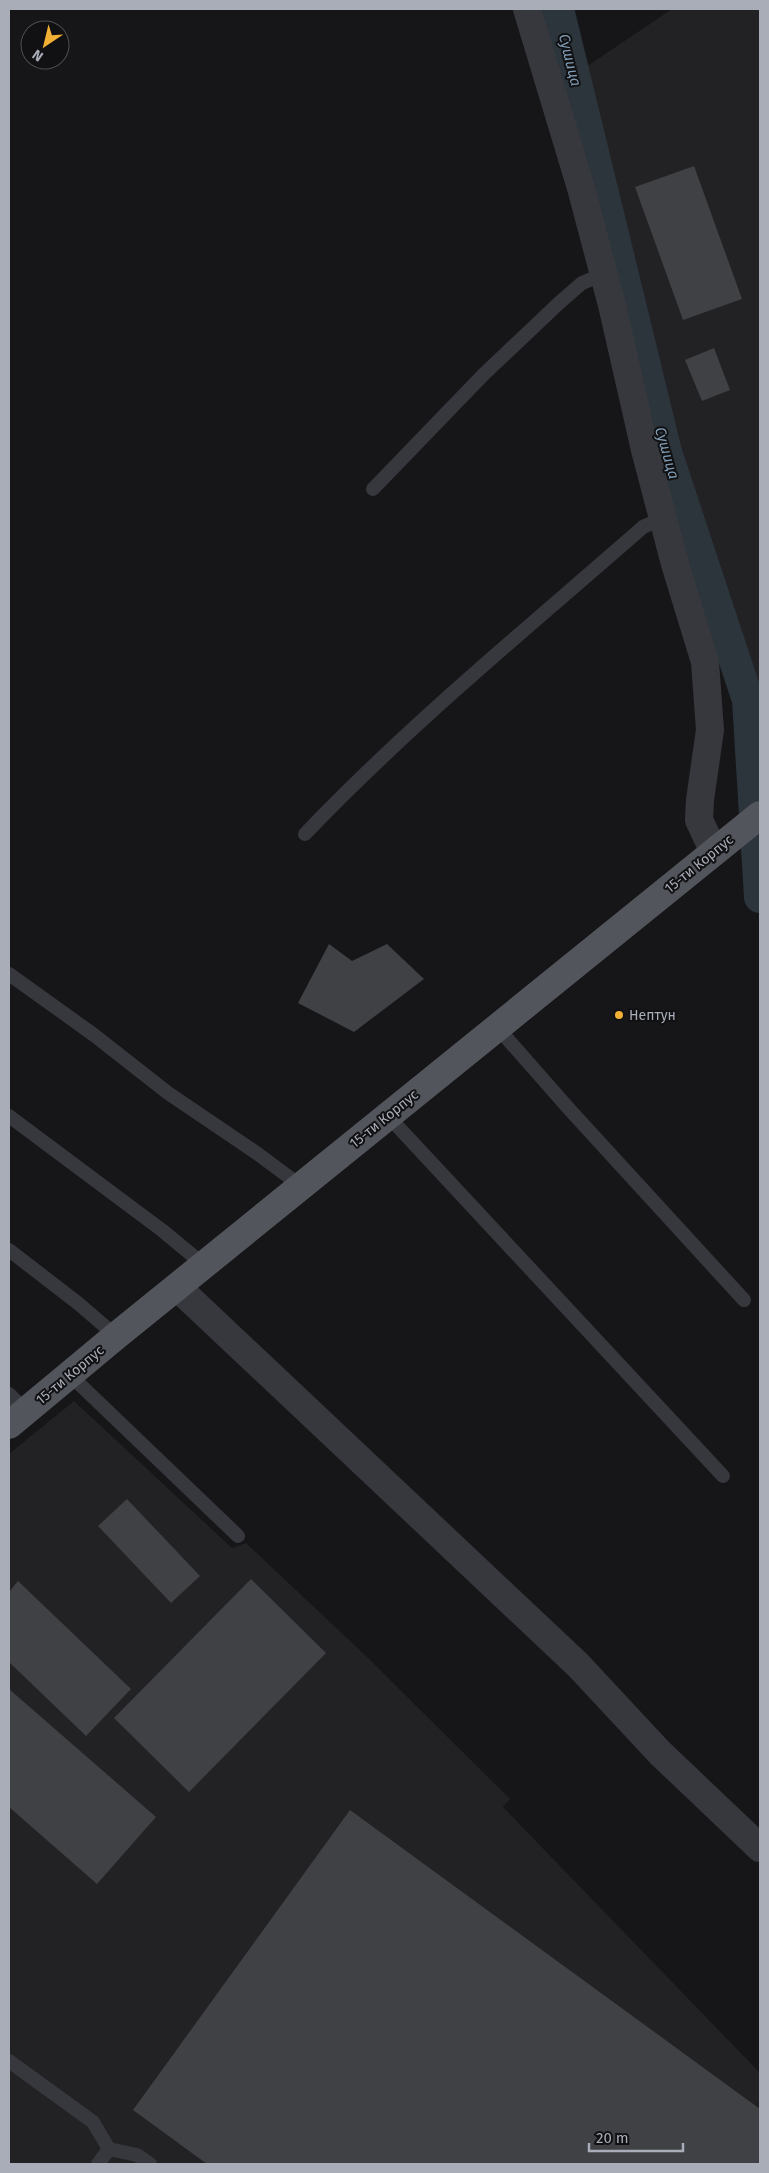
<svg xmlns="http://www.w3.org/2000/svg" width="769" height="2173" viewBox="0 0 769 2173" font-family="'Fira Sans',sans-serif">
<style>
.built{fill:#222225}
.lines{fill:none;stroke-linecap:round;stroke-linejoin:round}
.canal{stroke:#2c353c;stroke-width:32}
.building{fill:#404145}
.service{stroke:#37383d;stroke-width:14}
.minor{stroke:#37383d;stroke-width:28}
.primary{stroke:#53555c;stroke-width:28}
.poi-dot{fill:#f2b134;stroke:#111113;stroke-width:2}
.labels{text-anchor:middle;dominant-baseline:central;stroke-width:4;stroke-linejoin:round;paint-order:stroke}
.street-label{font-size:14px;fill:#a8adb8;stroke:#111113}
.poi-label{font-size:14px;fill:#a8adb8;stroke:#111113;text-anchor:start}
.water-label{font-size:15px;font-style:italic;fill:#7f9bb3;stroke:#111113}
</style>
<rect width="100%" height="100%" fill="#161618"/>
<path class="built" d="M672 9H760V788L748 700 655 353 577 73Z
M74 1401 232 1548 246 1543 366 1656 510 1799 503 1807 760 2073V2164H9V1454Z"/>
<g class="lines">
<path class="canal" d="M558 9 666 452 748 700 760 897"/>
</g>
<path class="building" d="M694 166 742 299 683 320 635 187Z
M714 348 730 390 702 401 685 360Z
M329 944 352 961 387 944 424 979 354 1032 298 1003Z
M127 1499 200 1576 171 1603 98 1526Z
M251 1579 326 1653 189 1792 114 1718Z
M18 1581 131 1689 86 1736 9 1662V1592Z
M9 1689 156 1817 97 1884 9 1807Z
M350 1810 760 2109V2164H207L133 2110Z"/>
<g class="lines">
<path class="service" d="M373 489 484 374 559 303 582 283 604 274
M305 834C410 724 529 627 643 527L663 518
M9 974 94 1035 168 1093 258 1154 301 1186
M497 1027 570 1110 744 1300
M9 1116 163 1231 204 1265
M388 1116 723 1476
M9 1250 79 1304 116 1336
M70 1375 238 1536
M9 1394 26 1411
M9 2061 93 2122 109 2149 137 2155 150 2164
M98 2164 109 2149"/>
<path class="minor" d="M527 9 581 188 612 305 645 450 675 564 705 662 710 730 700 800 699 820 714 852
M177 1287 578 1665 660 1753 760 1848"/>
<path class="primary" d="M9 1425 116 1336 760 815"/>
</g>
<circle class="poi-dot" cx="619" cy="1015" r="5"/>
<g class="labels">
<g class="street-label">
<text transform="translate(699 864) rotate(-39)">15-ти Корпус</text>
<text transform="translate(384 1119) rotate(-39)">15-ти Корпус</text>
<text transform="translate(70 1375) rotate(-40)">15-ти Корпус</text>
</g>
<g class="poi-label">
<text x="629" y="1015">Нептун</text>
</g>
<g class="water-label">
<text transform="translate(570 60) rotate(76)">Сушица</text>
<text transform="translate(667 453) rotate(74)">Сушица</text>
</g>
</g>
<rect width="769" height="2173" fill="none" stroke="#a8adb8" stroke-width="20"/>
<g transform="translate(45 45) rotate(215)"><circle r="24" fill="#111113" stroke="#4d4f55"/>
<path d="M0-4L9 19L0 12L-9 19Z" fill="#f2b134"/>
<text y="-8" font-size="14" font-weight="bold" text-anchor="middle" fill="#a8adb8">N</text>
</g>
<path d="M589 2143v8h94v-8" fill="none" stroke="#a8adb8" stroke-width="2.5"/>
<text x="596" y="2143" font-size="15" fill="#a8adb8" stroke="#111113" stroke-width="4" paint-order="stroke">20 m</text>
</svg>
